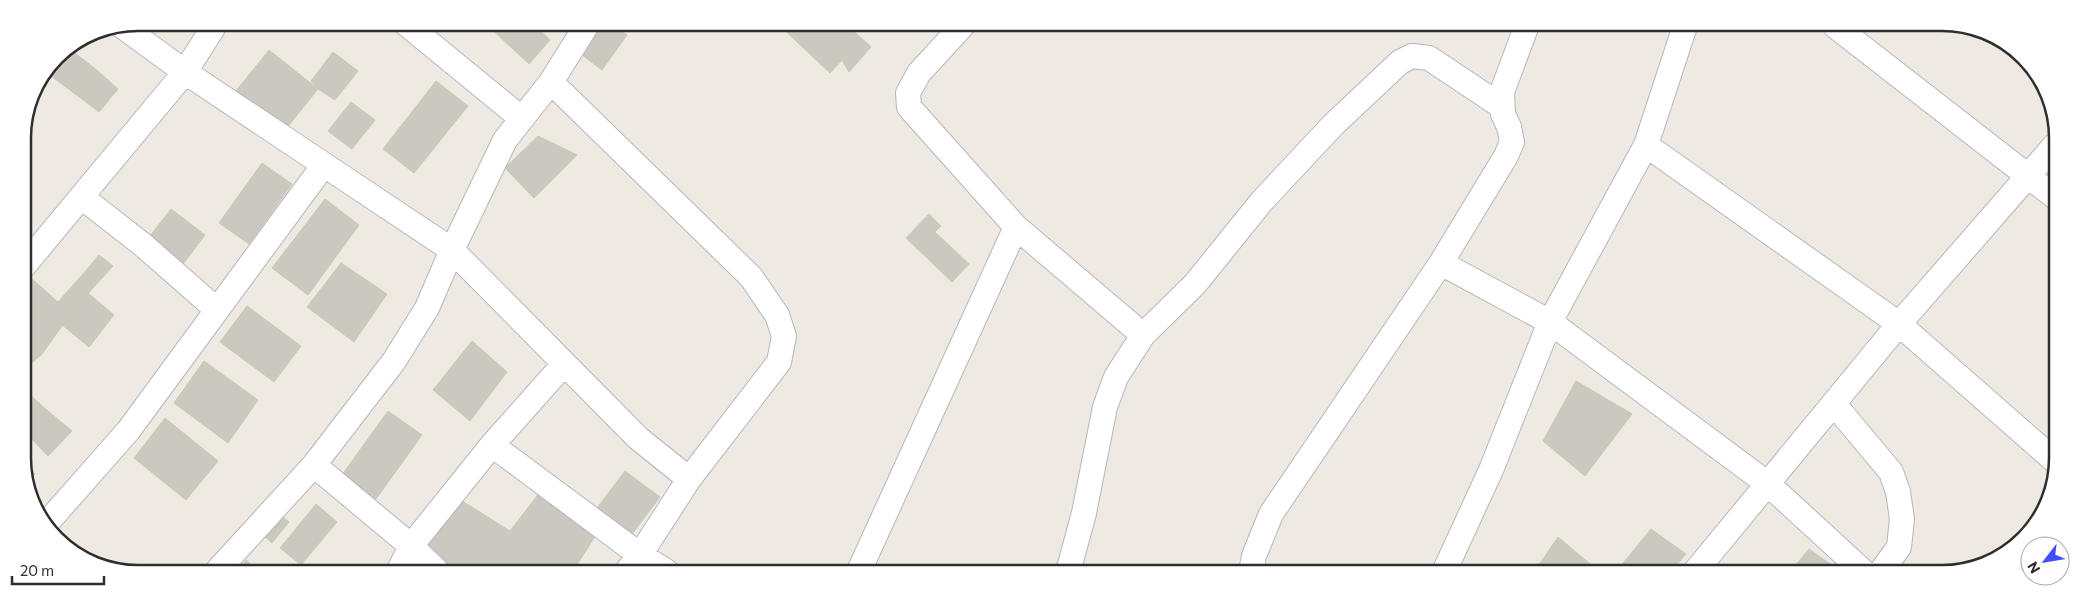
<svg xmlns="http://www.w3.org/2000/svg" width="2080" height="596" viewBox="0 0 2080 596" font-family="Commissioner,sans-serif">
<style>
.building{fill:#cbc8bf;stroke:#cbc7ba}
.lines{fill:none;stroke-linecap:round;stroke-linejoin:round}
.street-casing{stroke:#b4b5c1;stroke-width:26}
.street{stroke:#fff;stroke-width:24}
.rim{fill:none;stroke:#2e2e2e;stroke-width:2.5}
</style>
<rect width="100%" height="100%" fill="#efeae1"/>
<path class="building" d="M485 23H532L550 40 529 64Z
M598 23H611L627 35 602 70 577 51Z
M778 24H846L871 47 849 72 842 60 830 73Z
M68 48 71 50 51 76 45 72 57 56Z
M71 50 98 71 78 96 51 76Z
M269 50 318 89 281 135 232 96Z
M333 52 358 71 335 100 318 89 311 81Z
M98 71 118 89 99 112 78 96Z
M436 81 468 106 414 173 383 149Z
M351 102 375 120 352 149 328 131Z
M538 136 577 155 534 198 505 168Z
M262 163 292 184 249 244 219 223Z
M325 199 359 225 308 295 272 268Z
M171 209 205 235 177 272 143 245Z
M929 214 941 226 935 232 969 264 952 282 906 238Z
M99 255 113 266 102 278 90 266Z
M341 263 387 294 354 342 307 307Z
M90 266 102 278 61 324 62 326 24 295V286L31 278 58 302Z
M88 293 114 315 89 347 61 324Z
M27 298 62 326 42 354 24 337V302Z
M247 306 301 346 274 382 220 342Z
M24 337 42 354 24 370Z
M472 341 507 372 470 421 433 390Z
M204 361 258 400 228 443 174 403Z
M1576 381 1632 414 1585 476 1543 441Z
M24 389 42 406 24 425Z
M42 406 72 431 48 456 24 431V425Z
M388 411 422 435 376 499 342 475Z
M165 418 218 461 186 500 134 458Z
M25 464 35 474 26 483 25 480Z
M625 471 660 497 629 538 594 512Z
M540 492 596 535 573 571 444 570 423 552 459 499 510 531Z
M316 504 337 522 301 565 280 548Z
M278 513 289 522 272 543 262 534Z
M1651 529 1686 554 1670 573H1615Z
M1558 537 1601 573 1534 572Z
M1809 549 1843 573H1789Z
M246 560 258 570H239Z"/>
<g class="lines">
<defs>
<path id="street" d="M405 23 521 118
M122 26 185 72 452 250 638 438 689 479
M1835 26 2055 197
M551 82 751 277 777 315 784 336 779 362 689 479 640 555 627 571
M1646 145 1899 324 2054 460
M83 198 143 245 216 309
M1016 227 1143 335
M1441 263 1550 322 1768 484 1865 573
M23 267 185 72 216 23
M1834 404 1891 472 1898 492 1902 519 1899 547 1880 573
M492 445 640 555 666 571
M314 465 411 546 436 570
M46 524 128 431 323 166
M218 570 314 465 394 361 427 308 452 250 505 140 551 82 588 23
M399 570 411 546 492 445 564 364
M859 571 1016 227 909 107 908 93 919 73 964 24
M1068 572 1084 513 1105 407 1116 377 1143 335 1195 284 1262 201 1333 125 1400 62 1412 56 1429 58 1501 106
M1251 572 1254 556 1271 514 1441 263 1506 156 1512 142 1509 127 1503 114 1502 92 1527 25
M1444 572 1491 470 1550 322 1646 145 1685 26
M1694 573 1899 324 2055 145"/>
</defs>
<use href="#street" class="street-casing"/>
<use href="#street" class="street"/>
</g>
<path d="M0 0H2080V596H0ZM138 31H1942A107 107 0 0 1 2049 138V458A107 107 0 0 1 1942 565H138A107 107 0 0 1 31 458V138A107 107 0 0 1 138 31Z" fill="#fff" fill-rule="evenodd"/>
<path class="rim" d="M138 31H1942A107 107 0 0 1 2049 138V458A107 107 0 0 1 1942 565H138A107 107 0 0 1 31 458V138A107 107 0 0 1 138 31Z"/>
<g transform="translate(2045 561) rotate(239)"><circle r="24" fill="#ffffff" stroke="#ababab"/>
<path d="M0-4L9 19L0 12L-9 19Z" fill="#3f4ffe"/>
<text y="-8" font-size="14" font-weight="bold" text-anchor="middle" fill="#2e2e2e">N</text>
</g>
<path d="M12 576v8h92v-8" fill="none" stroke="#2e2e2e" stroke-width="2.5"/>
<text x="20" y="576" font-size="15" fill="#2e2e2e" stroke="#ffffff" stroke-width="4" paint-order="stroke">20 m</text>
</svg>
